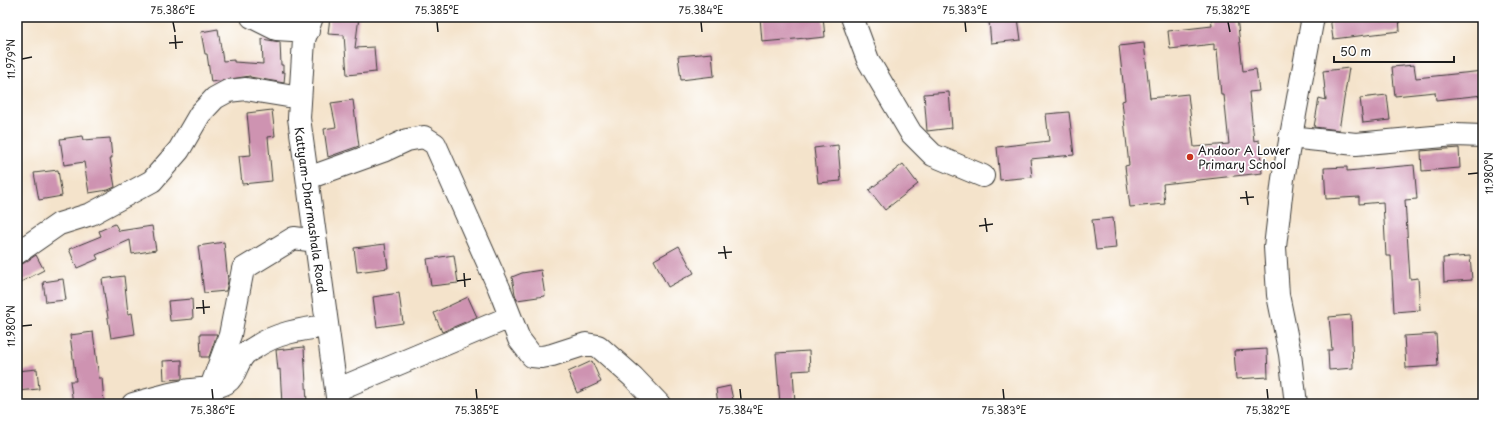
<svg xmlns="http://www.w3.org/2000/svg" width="1500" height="421" viewBox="0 0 1500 421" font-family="'Playpen Sans',sans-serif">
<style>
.building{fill:#ce93b1}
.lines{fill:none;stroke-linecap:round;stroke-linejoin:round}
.minor-casing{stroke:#3c3a36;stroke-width:24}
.minor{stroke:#fff;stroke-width:22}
.ticks{fill:none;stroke:#1c1c1c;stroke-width:1.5}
.poi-dot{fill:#c8321e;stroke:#fff;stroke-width:1.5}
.labels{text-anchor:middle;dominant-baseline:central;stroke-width:3.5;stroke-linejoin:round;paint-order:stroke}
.poi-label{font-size:12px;fill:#1c1c1c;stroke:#fff;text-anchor:start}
.street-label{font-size:12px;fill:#1c1c1c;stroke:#fff}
.neatline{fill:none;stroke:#1c1c1c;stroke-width:1.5}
.ticks-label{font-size:10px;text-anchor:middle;fill:#1c1c1c}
</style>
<rect width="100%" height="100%" fill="#fff"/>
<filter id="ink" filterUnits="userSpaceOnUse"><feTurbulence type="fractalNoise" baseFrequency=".025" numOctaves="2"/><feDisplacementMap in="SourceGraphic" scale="8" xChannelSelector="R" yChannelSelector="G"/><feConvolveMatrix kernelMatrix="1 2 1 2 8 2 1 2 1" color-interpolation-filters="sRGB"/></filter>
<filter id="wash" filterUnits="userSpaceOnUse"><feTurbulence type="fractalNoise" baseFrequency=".012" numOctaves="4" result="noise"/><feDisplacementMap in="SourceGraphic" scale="16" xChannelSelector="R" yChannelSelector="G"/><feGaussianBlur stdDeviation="0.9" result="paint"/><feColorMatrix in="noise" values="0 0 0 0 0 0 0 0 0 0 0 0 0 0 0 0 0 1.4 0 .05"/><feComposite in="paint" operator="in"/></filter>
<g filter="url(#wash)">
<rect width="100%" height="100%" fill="#f4e3cb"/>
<g id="blocks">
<path class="building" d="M330 17H359L355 48 374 47 376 72 347 75 344 35 328 34Z
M760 17H823L825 37 806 39V38L762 42Z
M1211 17H1237L1243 71 1256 69 1259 91 1249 92 1254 141 1259 140 1262 173 1163 184 1165 204 1130 207 1125 166 1129 165 1122 101 1125 100 1119 46 1144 43 1150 98 1188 94 1194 147 1229 144 1224 95H1221L1217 49 1214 50V44L1170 49 1168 31 1212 26Z
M1330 17H1399L1400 31 1333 39Z
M1018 18 1021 40 991 43 989 21Z
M218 29 223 61 234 60V62L263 64 262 39 280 42 281 65H283V71L281 72H285L284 83 250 77V76L211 82 207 54H205L201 32Z
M712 53 714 76 681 80 678 56Z
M1414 65 1416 78 1483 71V95L1436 100 1435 92 1395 96 1392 67Z
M1349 68 1339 130 1314 127 1319 98 1326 100 1323 71Z
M949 92 952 128 927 131 924 94Z
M1387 95 1390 120 1363 123 1360 98Z
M353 100 359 146 328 157 324 129 336 127 331 103Z
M272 110 275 136 268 137 272 181 242 184 239 156 251 155 247 113Z
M1069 112 1074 155 1030 159 1032 177 1000 180 997 147 1049 141 1046 114Z
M82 136 83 140 110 138 112 158H110L115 187 108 190 89 193 84 162 64 165 60 139Z
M838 145 841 181 818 183 814 148Z
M1459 148 1460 168 1422 171 1421 151Z
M903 164 918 184 885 210 869 190Z
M1414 165 1417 199 1405 200 1410 279 1418 278 1420 310 1394 312 1391 256H1386L1383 202 1359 204V197L1326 199 1324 168 1347 167V171Z
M58 170 62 196 39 200 34 173Z
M1113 218 1116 248 1096 250 1092 220Z
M115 224 119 231 152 226 156 250 132 254 130 240 96 255 98 259 77 268 69 249 101 236 99 231Z
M224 242 228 281 226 291 204 293 198 246Z
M385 244 388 268 357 272 354 248Z
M679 246 694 273 668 287 654 260Z
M36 255 44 270 17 284V265L24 263Z
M454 255 458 283 431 286 427 259Z
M1470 256 1472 280 1444 282 1443 258Z
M541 270 545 296 517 300 515 294 512 277 522 273Z
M124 276 128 314 132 313 135 334 111 338 102 279Z
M63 279 66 300 46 302 43 282Z
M399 293 403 323 377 327 373 297Z
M468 297 477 317 442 332 434 313Z
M192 299 193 319 170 321 168 301Z
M1351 315 1353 368 1329 370 1328 350H1332L1329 317Z
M93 332 99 378H102L104 402 73 404 70 381H76L70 335Z
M200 334H217L209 357H201Z
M1436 334 1438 366 1406 368 1404 336Z
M304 347 307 403 282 404 280 369 278 370 276 350Z
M1267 349 1268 377 1236 379 1234 351Z
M809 351 810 370 793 371 795 404H780L776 353Z
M182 360V379L164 380 163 361Z
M592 361 601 382 577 393 568 372Z
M37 369 39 389 17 391V371Z
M730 386 734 404H718L716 389Z"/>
</g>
</g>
<g filter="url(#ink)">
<use href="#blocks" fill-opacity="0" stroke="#3c3a36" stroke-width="1"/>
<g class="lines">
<defs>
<path id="minor" d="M252 17 276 29 308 31
M312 17 304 40 299 118 338 404
M852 17 868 60 911 133 933 155 983 176
M1290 137 1356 144 1455 135 1483 136
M308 178 383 151 407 140 424 137 435 144 499 288 519 339 532 356 542 357 552 355 586 344 598 346 633 377 659 404
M17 253 59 224 91 214 152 181 179 150 200 114 215 98 228 91 246 89 300 98
M211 387 230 335 243 269 294 238 316 241
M336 390 510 317
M133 404C150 399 167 394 184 391 195 389 216 389 226 383 236 376 236 364 244 355 246 352 251 350 254 348 276 333 301 329 327 326
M1296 404 1290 354 1278 295 1275 247 1283 179 1313 17"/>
</defs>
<use href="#minor" class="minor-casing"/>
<use href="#minor" class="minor"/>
</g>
</g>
<path class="ticks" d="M173 22 175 32M437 22 438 32M701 22 702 32M965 22 966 32M1228 22 1230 32M175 35 176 49M169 43 183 42M22 59 32 57M1468 174 1478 173M1246 191 1248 205M1240 198 1254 197M985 218 987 232M979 226 993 224M724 246 726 259M718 253 732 252M464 273 465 287M457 281 471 279M203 300 204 314M196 308 210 307M22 326 32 325M212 389 213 399M476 389 477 399M740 389 741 399M1003 389 1004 399M1267 389 1268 399"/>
<circle class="poi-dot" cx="1190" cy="157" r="4"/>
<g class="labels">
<g class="poi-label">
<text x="1198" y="150">Andoor A Lower<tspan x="1198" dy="14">Primary School</tspan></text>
</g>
<g class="street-label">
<text transform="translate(311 210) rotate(82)">Kattyam-Dharmashala Road</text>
</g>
</g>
<rect width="1500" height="421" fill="none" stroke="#fff" stroke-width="44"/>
<path d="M1334 56v6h120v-6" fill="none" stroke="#1c1c1c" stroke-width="2"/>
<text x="1340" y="56" font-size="12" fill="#1c1c1c" stroke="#ffffff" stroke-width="3" paint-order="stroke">50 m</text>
<rect x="22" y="22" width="1456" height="377" class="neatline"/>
<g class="ticks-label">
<text x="173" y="14">75.386°E</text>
<text x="437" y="14">75.385°E</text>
<text x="701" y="14">75.384°E</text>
<text x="965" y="14">75.383°E</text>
<text x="1228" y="14">75.382°E</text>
<text transform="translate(11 59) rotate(-90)" y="4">11.979°N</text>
<text transform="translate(1489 173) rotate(-90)" y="4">11.980°N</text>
<text transform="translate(11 326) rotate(-90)" y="4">11.980°N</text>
<text x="213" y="414">75.386°E</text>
<text x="477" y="414">75.385°E</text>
<text x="741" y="414">75.384°E</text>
<text x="1004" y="414">75.383°E</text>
<text x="1268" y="414">75.382°E</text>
</g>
</svg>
